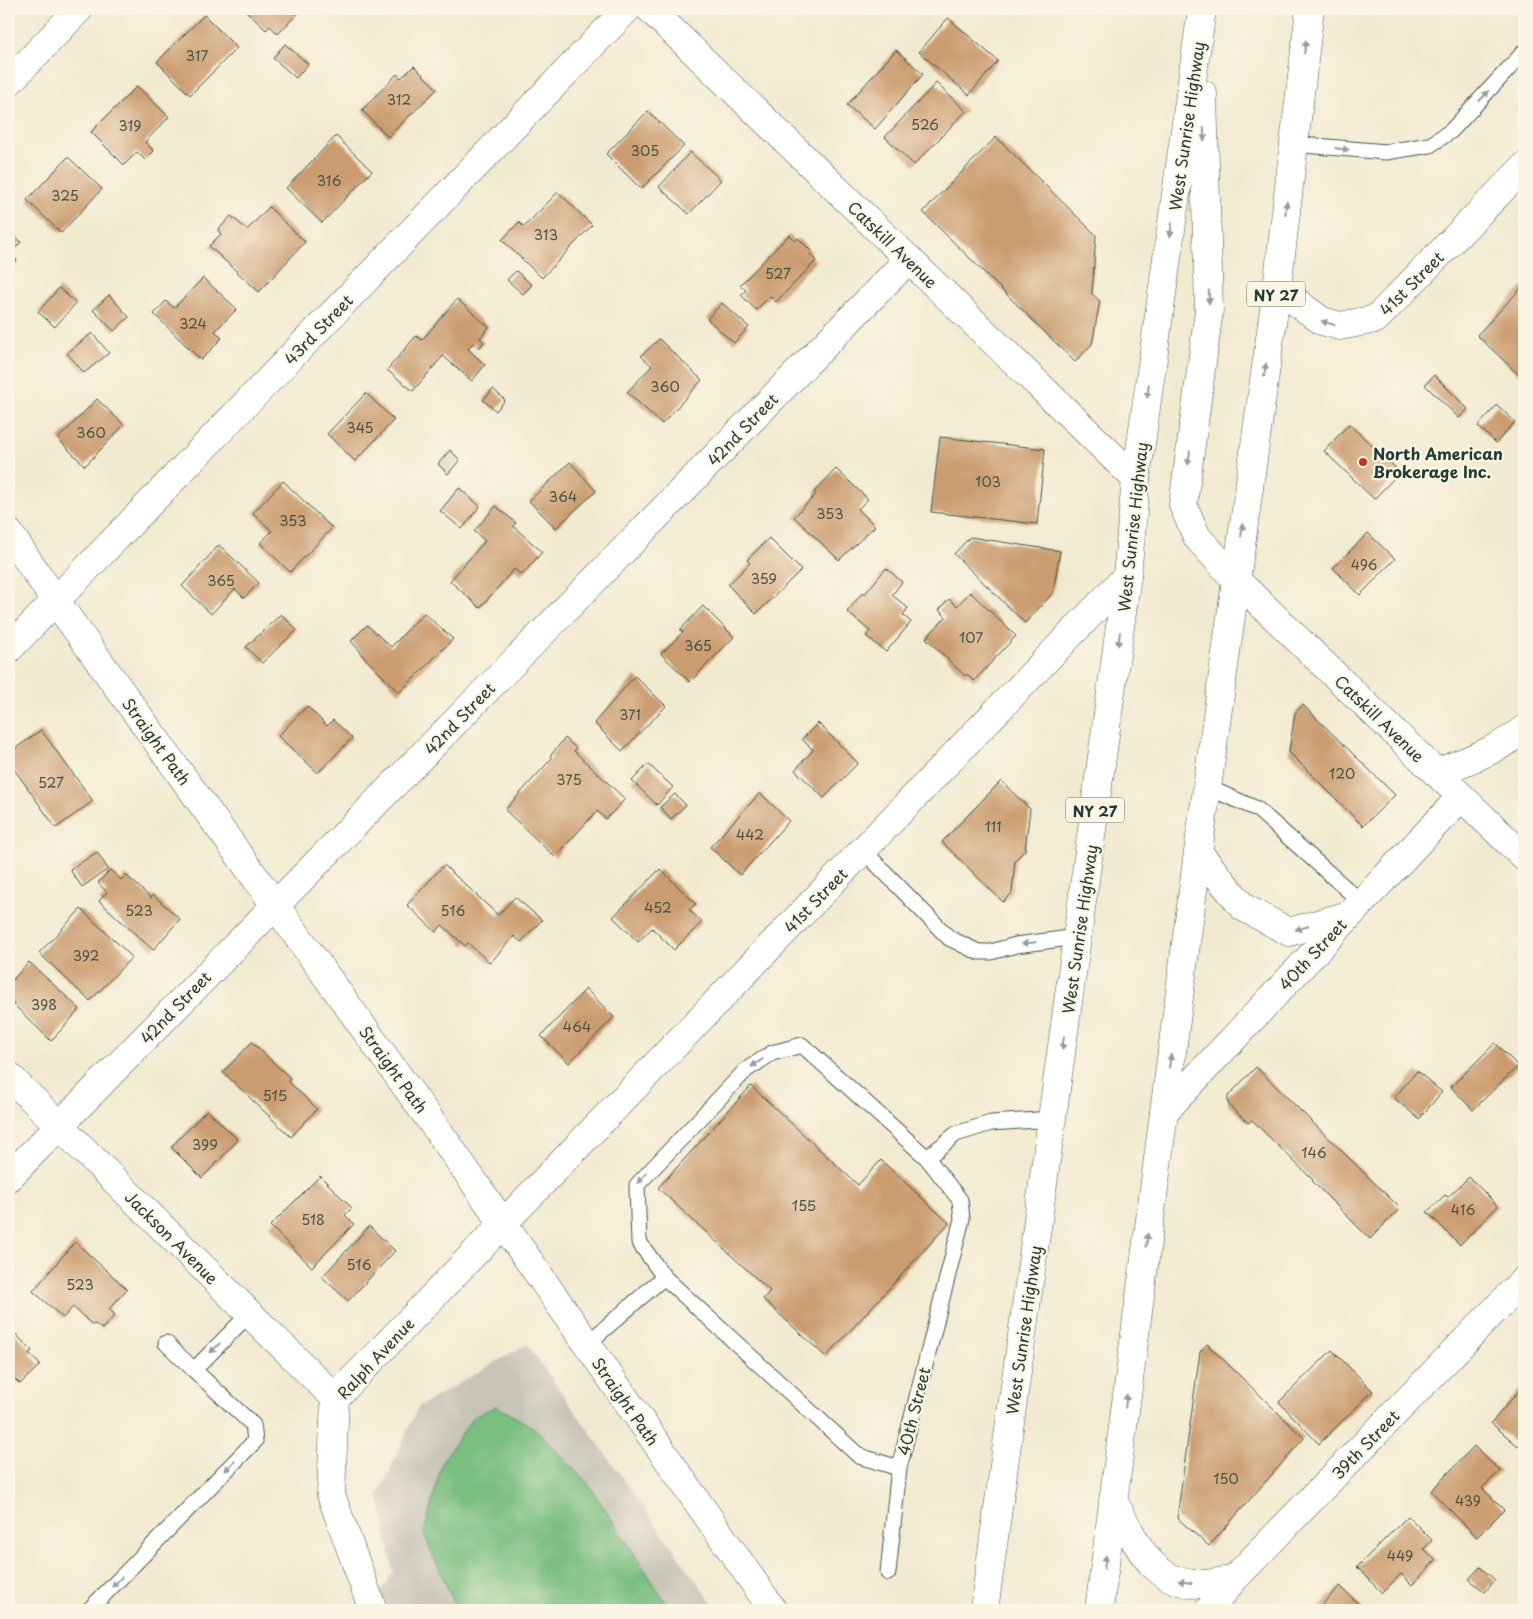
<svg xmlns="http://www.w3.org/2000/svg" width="1533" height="1619" viewBox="0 0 1533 1619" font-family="'Playpen Sans',sans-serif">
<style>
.industrial{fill:#c7c4b8}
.forest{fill:#7abe80;stroke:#4c7e5a}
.building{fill:#ca9c70}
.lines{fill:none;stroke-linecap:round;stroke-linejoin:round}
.lane-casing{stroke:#3f574b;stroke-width:17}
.street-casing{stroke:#3f574b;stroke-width:29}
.secondary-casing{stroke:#3f574b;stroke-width:29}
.highway-casing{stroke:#3f574b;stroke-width:29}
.lane{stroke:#fff;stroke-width:15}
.street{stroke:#fff;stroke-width:28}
.secondary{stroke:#fff;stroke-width:28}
.highway{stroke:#fff;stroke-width:28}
.oneway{fill:#8f9e9a}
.poi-dot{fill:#c8321e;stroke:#fcf5e5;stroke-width:2}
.labels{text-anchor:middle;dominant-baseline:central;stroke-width:4.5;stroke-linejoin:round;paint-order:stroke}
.number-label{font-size:14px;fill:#4a5543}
.shield{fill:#fcf5e5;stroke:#617469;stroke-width:1}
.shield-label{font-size:15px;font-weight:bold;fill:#1f3d34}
.street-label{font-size:16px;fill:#1f3d34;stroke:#fcf5e5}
.poi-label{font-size:16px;font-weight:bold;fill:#1f3d34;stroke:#fcf5e5;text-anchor:start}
</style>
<rect width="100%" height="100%" fill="#fcf5e5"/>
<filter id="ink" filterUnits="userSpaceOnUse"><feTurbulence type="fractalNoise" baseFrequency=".02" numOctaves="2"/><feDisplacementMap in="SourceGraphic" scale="10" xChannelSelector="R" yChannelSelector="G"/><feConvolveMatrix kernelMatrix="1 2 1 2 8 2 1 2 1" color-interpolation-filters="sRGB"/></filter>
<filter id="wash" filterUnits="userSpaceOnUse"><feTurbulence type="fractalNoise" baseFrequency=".0096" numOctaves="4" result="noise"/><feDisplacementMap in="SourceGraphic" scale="20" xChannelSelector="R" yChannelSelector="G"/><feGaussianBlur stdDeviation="1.12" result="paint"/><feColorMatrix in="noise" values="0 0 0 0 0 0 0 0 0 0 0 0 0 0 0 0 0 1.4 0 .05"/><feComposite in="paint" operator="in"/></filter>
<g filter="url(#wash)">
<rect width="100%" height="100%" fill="#f2ead0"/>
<path class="industrial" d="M527 1344 717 1610H370L393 1572 379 1495 418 1407Z"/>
<path class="forest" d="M496 1406 536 1429 589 1485 671 1610H457L424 1534 442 1462 473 1417Z"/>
<g id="blocks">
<path class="building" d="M244 9H296L299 12 278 34 270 26 266 30Z
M204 15 237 48 190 95 157 62Z
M948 18 998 61 969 95 919 52Z
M285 44 308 64 296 78 273 58Z
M896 50 923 74 875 129 847 105Z
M414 66 437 89 388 137 362 110 397 74 401 78Z
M936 83 966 111 914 165 885 137Z
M137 86 169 117 145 142 154 151 145 160 137 152 124 165 91 132Z
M648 111 684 146 641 189 606 154Z
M336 136 372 171 322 223 286 188Z
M996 137 1096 235 1092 294 1100 301 1092 344 1075 362 923 212Z
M690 152 721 180 689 214 659 187Z
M68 157 102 189 61 233 27 200Z
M558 192 592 225 542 278 502 240 519 222 524 227Z
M269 207 305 242 259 292 209 246 221 234 218 230 231 216 247 230Z
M9 231 21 242 10 254 17 260 9 269Z
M789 235 795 241 798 238 812 252 810 255 816 261 776 302 770 296 756 310 741 295 746 290 740 285Z
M516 271 532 285 523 294 507 280Z
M203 278 237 309 215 331 222 338 201 360 154 314 166 301 174 308Z
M1524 285V380L1477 335Z
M59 288 76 303 55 327 38 312Z
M109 295 129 317 114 331 93 310Z
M457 299 489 327 480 338 484 342 479 348 473 343 468 349 485 365 472 381 443 356 413 391 387 370 416 336 422 340Z
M722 303 749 327 734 343 707 319Z
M92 333 109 353 84 373 67 353Z
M659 339 702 380 662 424 627 392 652 366 641 356Z
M1434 375 1468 409 1459 418 1425 385Z
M493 389 505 400 496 411 483 400Z
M366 393 394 420 355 461 327 434Z
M97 399 124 425 85 466 58 439Z
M1497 405 1515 422 1496 443 1478 426Z
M1349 424 1400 472 1374 499 1324 451Z
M940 437 1045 449 1037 524 931 512Z
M450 450 460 460 448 474 438 464Z
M570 462 596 491 556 528 529 501Z
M836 469 868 499 858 509 875 526 839 560 794 517 816 494 814 492Z
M283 481 332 528 290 572 260 543 272 531 253 513Z
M459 488 480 506 462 529 440 511Z
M496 506 516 523 513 526 542 552 522 575 514 569 480 608 450 581 485 541 474 531Z
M1368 533 1395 559 1360 595 1333 568Z
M970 537 1060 551 1053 593 1025 623 954 554Z
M769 538 801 570 756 614 728 585 750 563 747 560Z
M219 545 259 583 244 598 235 589 211 614 182 586Z
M886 568 902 582 892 595 908 608 903 615 911 622 886 652 866 636 870 631 847 612 863 592 865 594Z
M970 592 1016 636 974 681 967 674 965 676 926 638 946 617 939 610 949 599 957 606Z
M703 606 734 637 690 682 661 654 683 632 680 630Z
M424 613 453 639 399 693 360 653 361 652 351 641 367 625 391 647Z
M281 614 297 630 262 663 246 647Z
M635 676 666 706 622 751 594 723Z
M1303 705 1395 795 1363 826 1289 752 1295 713Z
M307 706 327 726 333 720 352 738 318 773 278 736Z
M818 723 858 763 824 798 795 770 813 750 802 739Z
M41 730 93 801 56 828 9 762V753Z
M565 738 576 748 574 751 625 799 606 819 597 811 555 857 505 810 552 758 550 756Z
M648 764 673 787 657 805 632 781Z
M1001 781 1030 809 1025 850 1015 860 1012 893 1003 902 942 842Z
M760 793 789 821 740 875 710 847Z
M675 794 686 805 671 819 660 807Z
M97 852 108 869 82 887 70 870Z
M444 865 498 915 515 897 542 920 521 942 514 936 490 963 468 943 465 946 442 925 436 932 407 905Z
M660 869 696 904 689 910 702 922 674 950 652 928 638 942 613 917Z
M110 870 121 880 126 875 151 898 153 895 180 919 153 950 99 901 107 892 98 883Z
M81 909 132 957 90 1001 39 953Z
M29 962 80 1009 51 1041 9 1000V984Z
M586 989 614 1017 569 1063 541 1036Z
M252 1042 291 1079 288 1081 317 1109 291 1137 223 1072Z
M1495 1043 1518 1066 1473 1110 1451 1087Z
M1256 1067 1400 1208 1370 1239 1312 1181 1313 1180 1252 1120 1248 1123 1228 1104V1096Z
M1417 1071 1442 1092 1419 1119 1394 1098Z
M751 1086 858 1185 881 1160 949 1223 826 1357 763 1299 770 1291 658 1188Z
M207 1110 238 1140 202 1178 171 1147Z
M320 1176 352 1208 345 1215 354 1224 312 1267 270 1226Z
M1469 1177 1498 1206 1460 1245 1427 1212 1445 1195 1448 1197Z
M369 1226 395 1251 348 1301 322 1277Z
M75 1242 127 1289 109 1309 115 1315 102 1329 95 1324 93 1325 73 1307 63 1318 33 1291Z
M9 1327 32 1351 29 1353 40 1365 20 1384 9 1373Z
M1207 1344 1304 1438 1209 1546 1177 1518 1200 1352Z
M1332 1350 1373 1391 1319 1444 1279 1402Z
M1524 1380V1438L1518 1446 1491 1423 1522 1387 1520 1385Z
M1474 1446 1500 1471 1482 1488 1504 1510 1477 1537 1431 1491Z
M1408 1516 1432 1540 1424 1549 1436 1560 1412 1585 1401 1574 1382 1593 1357 1567Z
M1480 1567 1495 1580 1485 1592 1469 1579Z
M1340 1586 1365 1610H1317Z"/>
</g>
</g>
<g filter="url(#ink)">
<use href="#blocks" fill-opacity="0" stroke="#3f574b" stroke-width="1"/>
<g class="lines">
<defs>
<path id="lane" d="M1293 144 1386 152 1430 145 1451 131 1524 52
M1207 787 1257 809 1361 902
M863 850 949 938 978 952H991L1016 945 1077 937
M664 1277 639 1242 637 1185 746 1070 772 1053 802 1045 927 1158
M166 1343 194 1370
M587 1344 664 1277 859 1456 899 1468 962 1219 960 1200 927 1158 956 1134 991 1123 1052 1119
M888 1573 899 1468
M89 1610 255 1441 253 1425 194 1370 250 1313"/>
<path id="street" d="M650 9 1136 479
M9 82 79 9
M1277 288 1322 321 1340 326 1376 319 1524 167
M1235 579 1524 857
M9 649 627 9
M1436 773C1466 761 1499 750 1524 729
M9 1076 335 1398
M1164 1112 1461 797
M9 1177 909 259
M373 1610 331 1495 335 1398 1127 576
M1209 1610 1233 1580 1524 1280"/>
<path id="secondary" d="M9 533 55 600 446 1142 773 1610"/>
<path id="highway" d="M1203 94 1209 310 1183 505 1197 537 1235 579
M1198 852 1243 907 1289 932 1349 915
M1113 1500C1135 1539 1150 1586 1203 1584 1213 1583 1223 1581 1233 1580
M984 1610 1127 576 1136 479 1202 9
M1099 1610 1198 852 1277 288 1310 9"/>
</defs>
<use href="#lane" class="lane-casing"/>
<use href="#street" class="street-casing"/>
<use href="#secondary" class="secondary-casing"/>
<use href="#highway" class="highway-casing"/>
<use href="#lane" class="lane"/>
<use href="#street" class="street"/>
<use href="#secondary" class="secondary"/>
<use href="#highway" class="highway"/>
</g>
<defs><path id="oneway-solid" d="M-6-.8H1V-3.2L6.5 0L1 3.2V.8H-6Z" transform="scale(1.25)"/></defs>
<g class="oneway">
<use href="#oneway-solid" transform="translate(1305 47) rotate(-83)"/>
<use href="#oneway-solid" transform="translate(1484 96) rotate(-47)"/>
<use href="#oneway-solid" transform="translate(1204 134) rotate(88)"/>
<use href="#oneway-solid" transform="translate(1342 149) rotate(7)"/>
<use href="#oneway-solid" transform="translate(1286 208) rotate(-84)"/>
<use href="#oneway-solid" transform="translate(1171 230) rotate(98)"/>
<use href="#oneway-solid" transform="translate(1209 297) rotate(88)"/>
<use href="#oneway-solid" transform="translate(1328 323) rotate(-162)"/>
<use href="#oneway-solid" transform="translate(1265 370) rotate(-82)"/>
<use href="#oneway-solid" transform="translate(1148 391) rotate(98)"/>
<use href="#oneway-solid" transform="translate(1189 458) rotate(98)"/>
<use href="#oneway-solid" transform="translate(1242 530) rotate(-82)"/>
<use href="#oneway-solid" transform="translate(1119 639) rotate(98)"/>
<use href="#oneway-solid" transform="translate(1302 928) rotate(164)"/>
<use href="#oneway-solid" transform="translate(1029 943) rotate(173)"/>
<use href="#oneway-solid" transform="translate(1063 1043) rotate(98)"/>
<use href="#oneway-solid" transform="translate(1170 1061) rotate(-82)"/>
<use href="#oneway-solid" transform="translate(757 1063) rotate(147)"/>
<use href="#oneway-solid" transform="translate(642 1178) rotate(131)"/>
<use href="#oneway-solid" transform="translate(1147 1240) rotate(-83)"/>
<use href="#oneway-solid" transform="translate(215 1348) rotate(135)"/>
<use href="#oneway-solid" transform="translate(1126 1401) rotate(-83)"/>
<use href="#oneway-solid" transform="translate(230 1466) rotate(134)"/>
<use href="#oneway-solid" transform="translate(1105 1562) rotate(-83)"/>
<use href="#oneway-solid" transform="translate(117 1582) rotate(134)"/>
<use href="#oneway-solid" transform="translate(1185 1582) rotate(-171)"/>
</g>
</g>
<circle class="poi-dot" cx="1363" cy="462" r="5"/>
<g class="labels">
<g class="number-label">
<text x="197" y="55">317</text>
<text x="399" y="99">312</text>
<text x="925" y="124">526</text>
<text x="130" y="125">319</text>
<text x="645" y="150">305</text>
<text x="329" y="180">316</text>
<text x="65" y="195">325</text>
<text x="546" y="234">313</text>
<text x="778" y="273">527</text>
<text x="193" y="323">324</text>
<text x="665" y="386">360</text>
<text x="360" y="427">345</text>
<text x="91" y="432">360</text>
<text x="988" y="481">103</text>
<text x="563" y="496">364</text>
<text x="830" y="513">353</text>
<text x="293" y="520">353</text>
<text x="1364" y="564">496</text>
<text x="764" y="578">359</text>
<text x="221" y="580">365</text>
<text x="971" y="637">107</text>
<text x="698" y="645">365</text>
<text x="630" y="714">371</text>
<text x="1342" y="773">120</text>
<text x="569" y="779">375</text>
<text x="51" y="782">527</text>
<text x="993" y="826">111</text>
<text x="750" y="834">442</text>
<text x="658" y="907">452</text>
<text x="139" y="910">523</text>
<text x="453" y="910">516</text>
<text x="86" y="955">392</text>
<text x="44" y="1004">398</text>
<text x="577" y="1026">464</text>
<text x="275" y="1095">515</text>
<text x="205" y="1144">399</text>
<text x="1314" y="1152">146</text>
<text x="804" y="1205">155</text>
<text x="1463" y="1209">416</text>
<text x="313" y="1219">518</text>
<text x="359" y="1264">516</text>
<text x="80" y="1284">523</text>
<text x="1226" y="1478">150</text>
<text x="1468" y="1500">439</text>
<text x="1400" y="1555">449</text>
</g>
<g class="shield">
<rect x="1247" y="281.5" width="58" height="25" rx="4"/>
<rect x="1066" y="797.5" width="58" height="25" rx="4"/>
</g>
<g class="shield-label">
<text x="1276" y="294">NY 27</text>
<text x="1095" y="810">NY 27</text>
</g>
<g class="street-label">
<text transform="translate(1186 126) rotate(-82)">West Sunrise Highway</text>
<text transform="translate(893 244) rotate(44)">Catskill Avenue</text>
<text transform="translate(1411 283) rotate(-45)">41st Street</text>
<text transform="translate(318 329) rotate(-46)">43rd Street</text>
<text transform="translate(742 429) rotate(-46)">42nd Street</text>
<text transform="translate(1132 527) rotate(-84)">West Sunrise Highway</text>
<text transform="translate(459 718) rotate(-46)">42nd Street</text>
<text transform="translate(1380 718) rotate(44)">Catskill Avenue</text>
<text transform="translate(157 741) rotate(54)">Straight Path</text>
<text transform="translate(815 900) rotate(-46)">41st Street</text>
<text transform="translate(1079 929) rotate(-82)">West Sunrise Highway</text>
<text transform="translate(1312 954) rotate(-47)">40th Street</text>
<text transform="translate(175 1007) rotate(-46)">42nd Street</text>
<text transform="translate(394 1069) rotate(54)">Straight Path</text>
<text transform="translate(172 1237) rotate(45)">Jackson Avenue</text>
<text transform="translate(1023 1330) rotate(-82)">West Sunrise Highway</text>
<text transform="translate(375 1358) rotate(-47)">Ralph Avenue</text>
<text transform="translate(626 1401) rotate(55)">Straight Path</text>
<text transform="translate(913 1411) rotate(-76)">40th Street</text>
<text transform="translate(1365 1444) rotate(-46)">39th Street</text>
</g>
<g class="poi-label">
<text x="1373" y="453">North American<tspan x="1373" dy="18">Brokerage Inc.</tspan></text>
</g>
</g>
<rect width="1533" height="1619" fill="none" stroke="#fcf5e5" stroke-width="30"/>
</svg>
